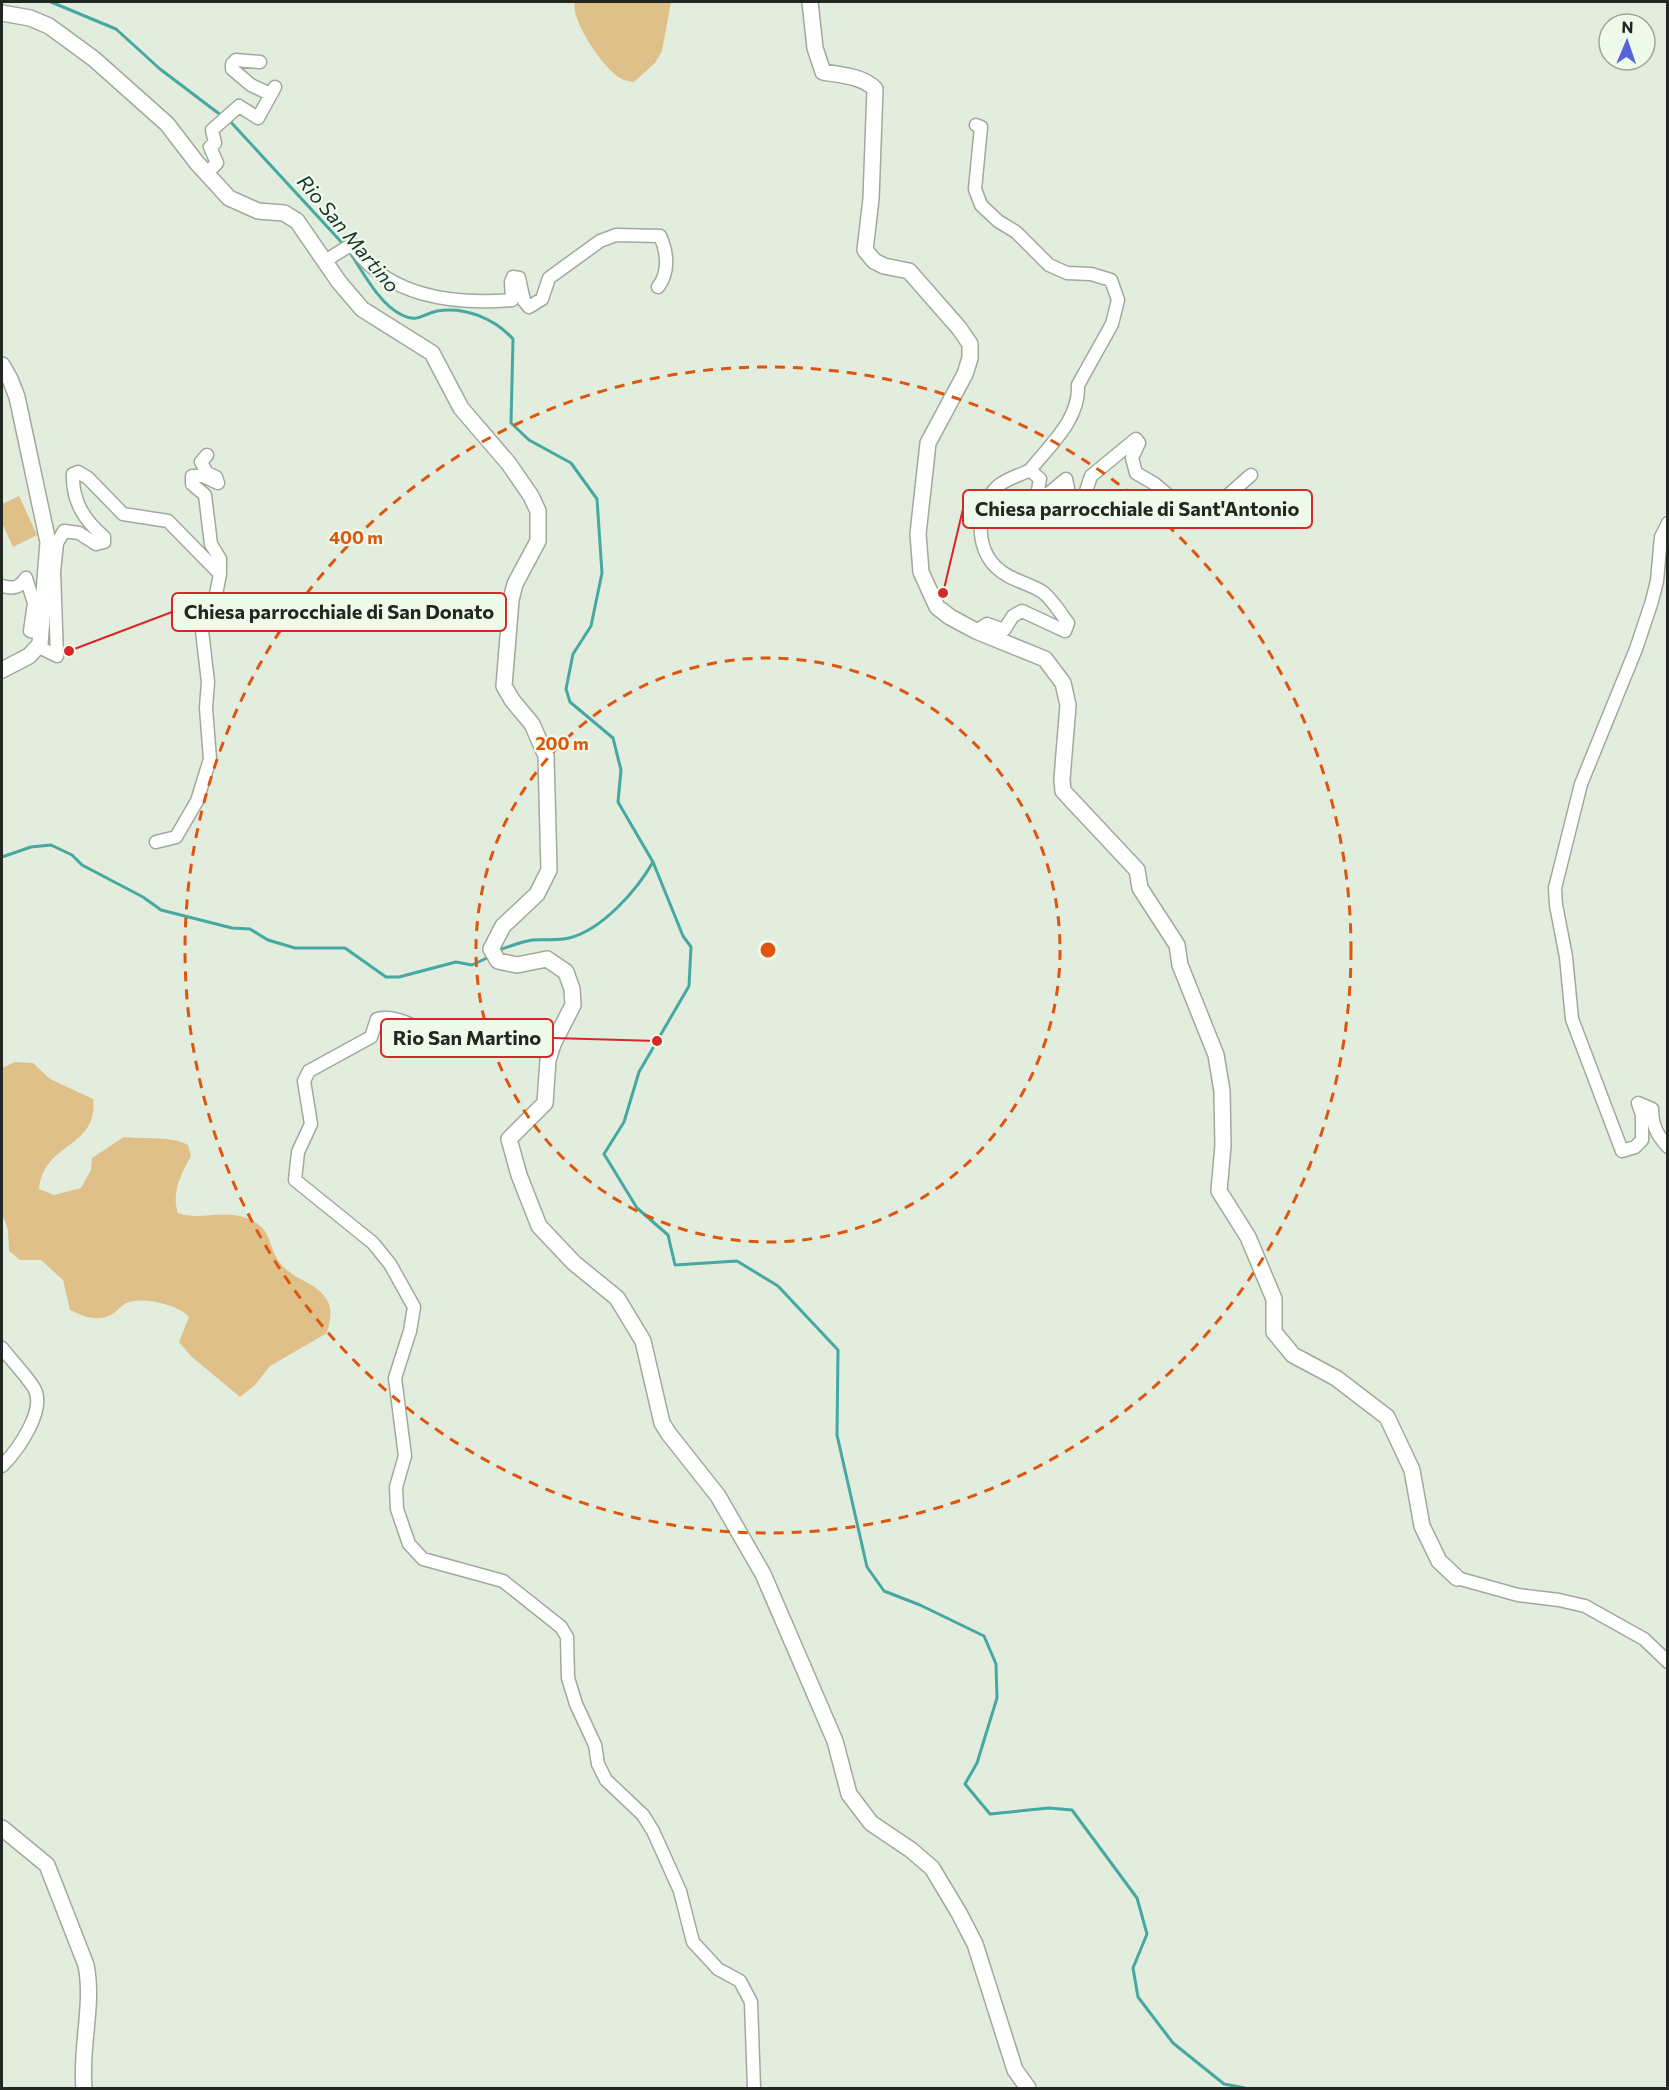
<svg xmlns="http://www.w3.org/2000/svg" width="1669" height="2090" viewBox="0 0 1669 2090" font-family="Commissioner,sans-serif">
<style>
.green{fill:#dfc089}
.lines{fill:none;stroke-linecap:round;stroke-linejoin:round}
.stream{stroke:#46a8a2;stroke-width:3}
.minor-casing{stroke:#a0aa9b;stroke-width:15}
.tertiary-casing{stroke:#a0aa9b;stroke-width:18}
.minor{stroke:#fff;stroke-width:12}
.tertiary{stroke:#fff;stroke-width:15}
.ring{fill:none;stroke:#de560d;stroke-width:3;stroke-dasharray:10 8}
.labels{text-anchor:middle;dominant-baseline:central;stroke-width:4.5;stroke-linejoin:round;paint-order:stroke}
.water-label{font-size:20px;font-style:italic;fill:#18302f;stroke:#effbea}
.centre{fill:#de560d;stroke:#effbea;stroke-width:3}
.ring-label{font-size:18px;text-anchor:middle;font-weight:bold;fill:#de560d;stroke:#effbea;stroke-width:4.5;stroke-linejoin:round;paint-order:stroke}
.leader{fill:none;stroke:#d62828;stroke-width:2}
.callout-dot{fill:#d62828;stroke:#effbea;stroke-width:2}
.callout{fill:#effbea;stroke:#d62828;stroke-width:2}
.callout-label{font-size:20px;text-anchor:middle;font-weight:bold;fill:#232721}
</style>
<rect width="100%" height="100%" fill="#e2eddd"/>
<path class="green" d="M575 2H671L662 51 655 63 634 82C630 81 624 81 620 78 604 69 570 20 575 2Z
M19 496 37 535 13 547 2 523V504Z
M15 1062 33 1063 50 1079 93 1099C99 1148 44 1141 39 1189L54 1195 81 1188 91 1170 92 1158 124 1137C142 1139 173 1136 188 1145L191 1156C181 1174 171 1193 178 1213 200 1221 222 1209 246 1218 274 1228 266 1246 281 1264 293 1279 314 1282 325 1297 334 1309 330 1320 327 1333L270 1366 255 1385 240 1397 192 1357 179 1342 189 1317C179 1305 145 1297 129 1302 124 1303 118 1310 114 1313 100 1323 84 1317 70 1310L63 1280 41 1260H20L9 1251 8 1230 2 1213V1068Z"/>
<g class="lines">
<path class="stream" d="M51 2 116 29 160 69 222 116
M228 119 345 246
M349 251C363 272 379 304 402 315 417 323 423 314 437 311 465 306 495 319 513 339L511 423 529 440 571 463 597 499 602 573 591 626 573 654 566 689 570 702 613 738 621 770 618 802 653 862 683 936 691 947 689 986 639 1072 624 1122 604 1154 637 1208 668 1235 675 1265 737 1261 778 1286 838 1350 837 1435 867 1567 884 1591 920 1605 984 1636 996 1664 997 1698 977 1763 965 1784 990 1814 1049 1808 1072 1810 1137 1898 1147 1934 1133 1968 1138 1997 1173 2043 1224 2084 1245 2088
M2 857 31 847 51 845 72 855 82 865 143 897 161 910 232 928 250 929 268 940 295 948H345L386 977H399L456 962 472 965 489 957
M496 951C508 947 520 942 532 940 544 939 557 941 569 938 602 930 637 890 653 862"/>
<defs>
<path id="minor" d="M260 62 236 60 232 64V69L251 85 270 94
M976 125 981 127 975 189 981 205 998 221 1016 232 1049 265 1067 273 1091 274 1111 280 1118 300 1112 324 1078 385C1080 419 1050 445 1030 470
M210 177 209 171 217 163 210 147 215 143 212 130 239 106 258 118 275 87
M325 261 352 244C386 297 454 305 512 300L511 282 513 277 519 278 524 301 529 307 542 299 549 278 600 241 616 235 660 236C667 251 670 272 658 287
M207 455 201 462 207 473 216 477 218 483 203 476H192V484L205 495 211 544 220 559V574
M1668 523 1661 537 1657 581 1652 601 1636 649 1581 784 1555 888 1556 905 1566 957 1572 1019 1622 1151 1635 1147 1642 1140V1115L1638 1103 1652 1109C1652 1125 1657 1135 1668 1147
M54 572 57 543 64 531 79 533 96 544 104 542V537C84 520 72 501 73 474L78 472 88 478 123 514 168 521 220 574 216 594 206 612 202 631 208 682 206 708 210 759 197 801 176 837 156 842
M2 586C14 589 19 588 26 578L34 603 30 631 42 633
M976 631 987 624 1004 630 1013 616 1022 611 1065 631 1068 623C1060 613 1051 597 1041 591 1026 582 1009 580 996 567 975 547 976 507 997 487 1005 479 1021 475 1030 470L1040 479 1038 490 1042 494H1048L1066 479 1070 498 1078 501 1084 497 1091 476 1136 439 1139 443 1132 458 1136 473 1155 484 1169 496 1177 500 1200 501 1226 497 1251 475
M43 649 57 656 54 572 50 568
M443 1032C420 1035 401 1013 377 1019L371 1037 309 1071 304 1081 311 1124 298 1152 295 1180 373 1243 390 1264 414 1307 410 1331 395 1378 405 1456 396 1487 397 1509 409 1544 423 1559 503 1581 561 1627 567 1637 568 1678 576 1704 595 1745 598 1764 606 1780 643 1815 653 1831 680 1891 693 1942 718 1969 740 1981 751 2002 754 2088
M2 1348C12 1361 25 1374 34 1388 47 1410 17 1451 2 1466
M1457 1578 1518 1595 1559 1600 1585 1606 1644 1639 1668 1662"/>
<path id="tertiary" d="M810 2 815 48 823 72C840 75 863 76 875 89L871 199 865 250 874 261 884 266 909 271 959 328 970 344V358L965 374 928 443 918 534 921 572 937 607 950 617 976 631 1045 659 1063 683 1068 705 1062 779 1063 791 1137 870 1140 888 1177 945 1180 965 1216 1055 1222 1091 1223 1146 1219 1191 1248 1237 1274 1299V1332L1293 1355 1336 1378 1387 1417 1412 1470 1422 1526 1439 1561 1457 1578
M2 13 30 18 49 26 94 59 167 124 197 163 229 198 258 211 284 213 297 221 339 282 362 309 432 353 461 408 509 464 531 496 538 511V541L515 584 511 600 504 686 512 700 532 724 546 756 549 870 537 894 503 926 491 949 498 961 517 965 547 959 566 972 572 989 573 1005 553 1044 548 1060 545 1103 509 1139 519 1175 539 1226 574 1263 617 1298 643 1341 662 1423 669 1434 718 1496 763 1574 835 1741 849 1794 871 1823 911 1850 932 1868 959 1913 975 1944 1015 2070 1028 2088
M2 365 10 379 17 397 48 542 40 644 29 656 2 670
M2 1828 47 1865 86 1965C94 2005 80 2047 84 2088"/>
</defs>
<use href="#minor" class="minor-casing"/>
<use href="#tertiary" class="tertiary-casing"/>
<use href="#minor" class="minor"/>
<use href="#tertiary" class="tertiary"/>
</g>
<g class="ring">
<circle cx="768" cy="950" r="292"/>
<circle cx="768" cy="950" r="583"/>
</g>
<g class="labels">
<g class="water-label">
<text transform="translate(349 233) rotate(50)">Rio San Martino</text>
</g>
</g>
<circle cx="768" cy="950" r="9" class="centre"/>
<g class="ring-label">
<text x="356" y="544">400 m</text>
<text x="562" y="750">200 m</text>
</g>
<path class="leader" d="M943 593L963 509M69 651L172 612M657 1041L553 1038"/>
<g class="callout-dot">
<circle cx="943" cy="593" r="6"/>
<circle cx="69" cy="651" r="6"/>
<circle cx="657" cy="1041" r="6"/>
</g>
<g class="callout">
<rect x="963" y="490" width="349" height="38" rx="6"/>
<rect x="172" y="593" width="334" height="38" rx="6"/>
<rect x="381" y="1019" width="172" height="38" rx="6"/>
</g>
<g class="callout-label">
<text x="1137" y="516">Chiesa parrocchiale di Sant'Antonio</text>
<text x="339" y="619">Chiesa parrocchiale di San Donato</text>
<text x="467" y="1045">Rio San Martino</text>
</g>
<rect width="1669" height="2090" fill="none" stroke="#232721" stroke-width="6"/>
<g transform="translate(1627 42) rotate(2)"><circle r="28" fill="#effbea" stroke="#9da69a" stroke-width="1.5"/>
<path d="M0-4.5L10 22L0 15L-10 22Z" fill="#5763da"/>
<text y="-9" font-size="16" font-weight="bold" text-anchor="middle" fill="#232721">N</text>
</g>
</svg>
